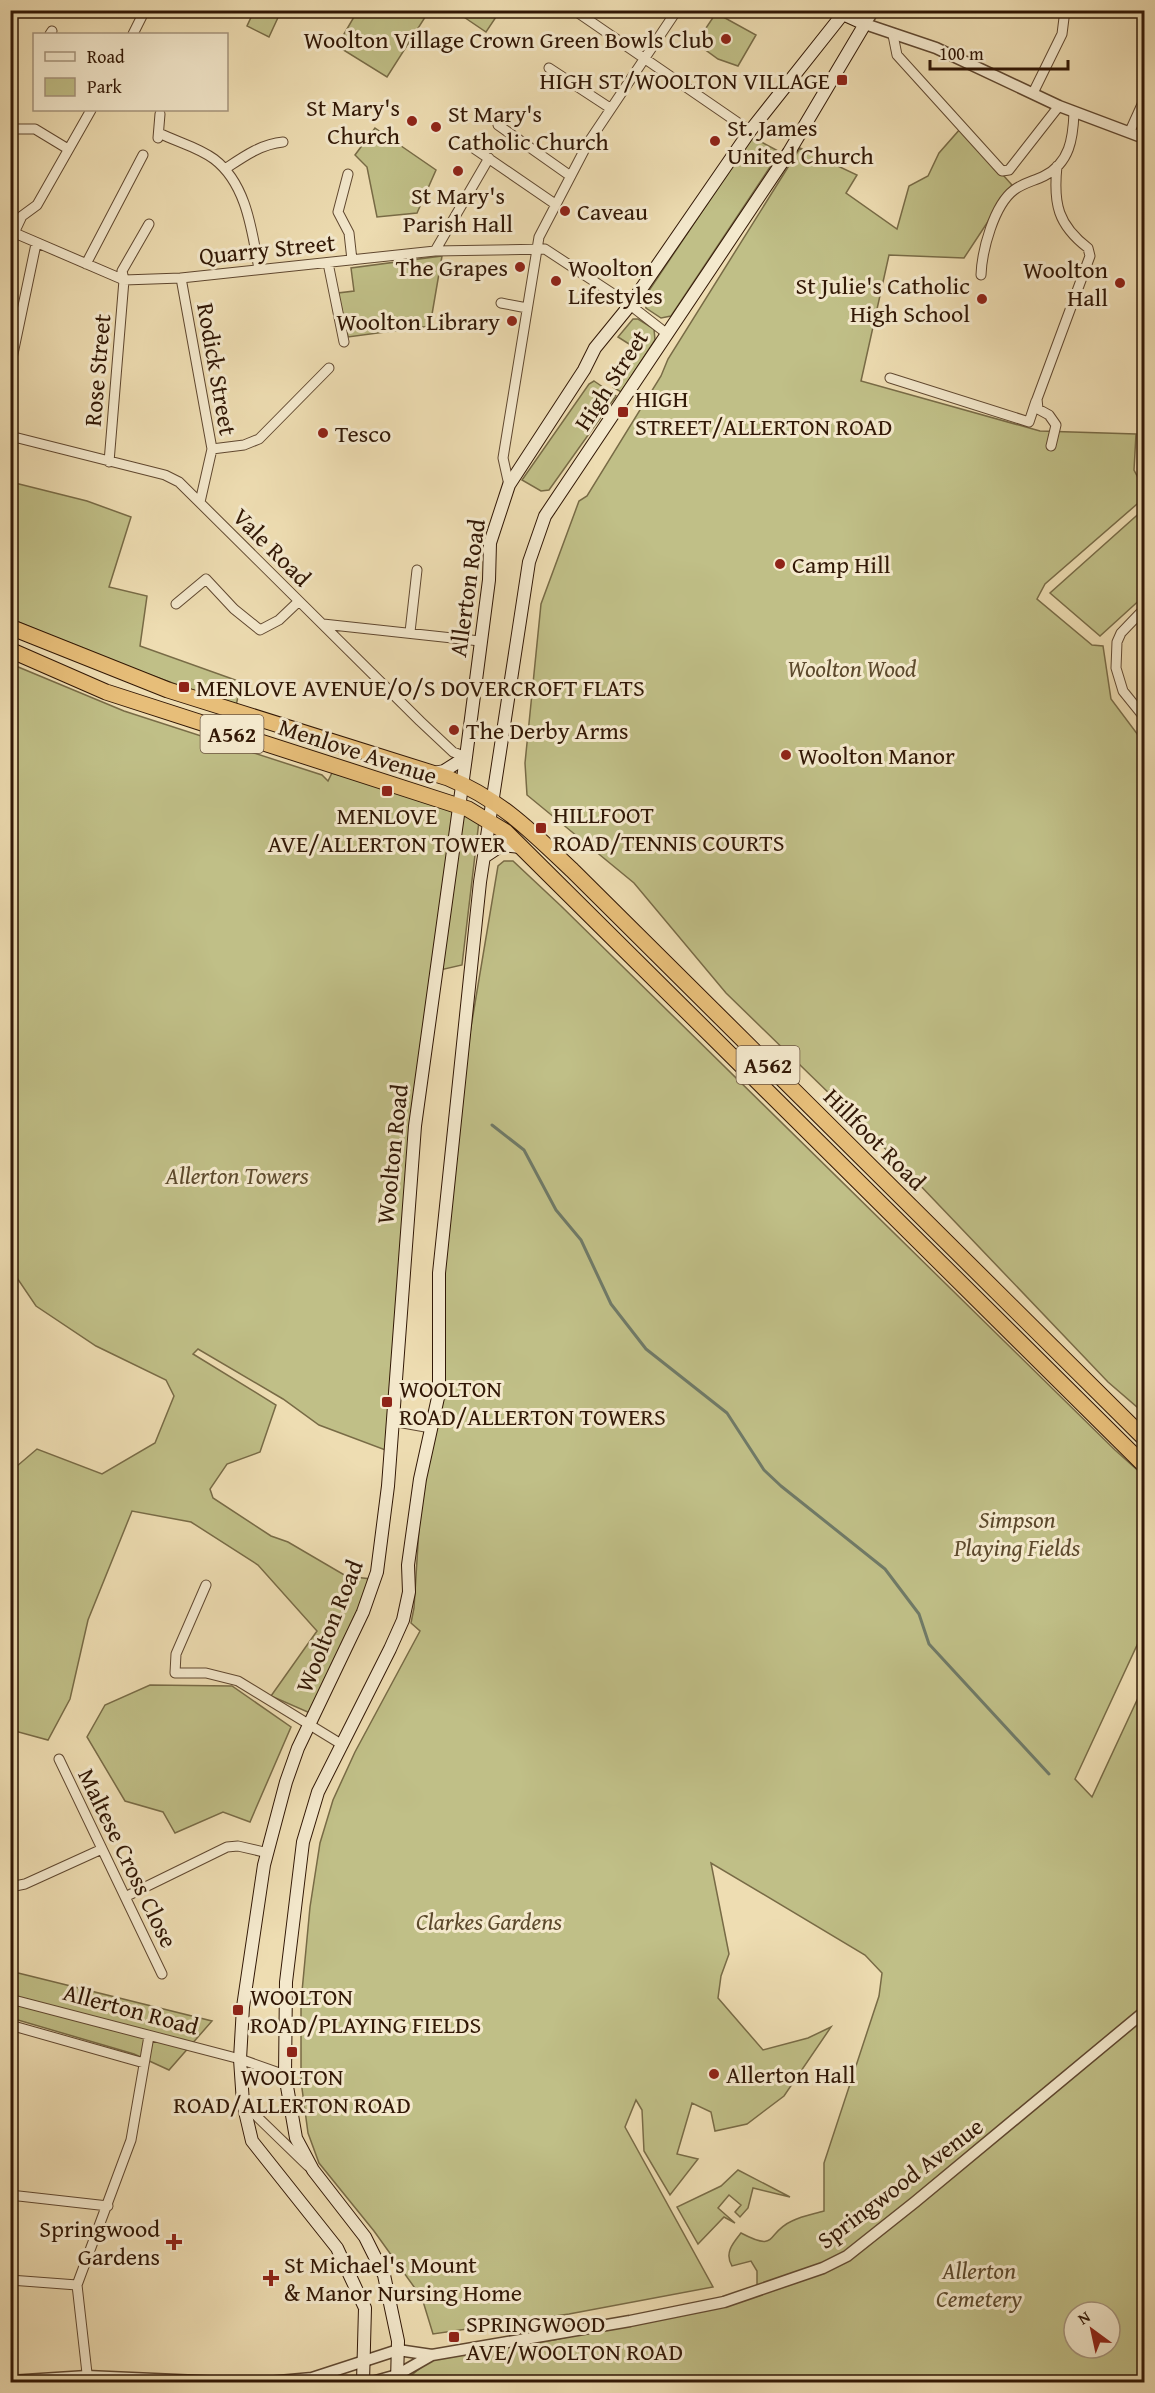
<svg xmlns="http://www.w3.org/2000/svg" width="1155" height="2393" viewBox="0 0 1155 2393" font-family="'Gentium Book Plus',serif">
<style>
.green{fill:#c0bf87;stroke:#786b46;stroke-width:1.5;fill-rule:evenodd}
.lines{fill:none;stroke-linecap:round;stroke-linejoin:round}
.stream{stroke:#707a67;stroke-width:3}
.minor-casing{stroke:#604830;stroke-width:11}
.tertiary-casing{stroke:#604830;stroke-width:13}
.secondary-casing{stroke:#311705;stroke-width:14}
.trunk-casing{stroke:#311705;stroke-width:17}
.minor{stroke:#f4e9cd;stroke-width:9}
.tertiary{stroke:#f4e9cd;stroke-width:10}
.secondary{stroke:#f4e9cd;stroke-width:12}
.trunk{stroke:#e7be79;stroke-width:15}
.poi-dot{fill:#8f2418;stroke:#f4e9cd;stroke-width:2}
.labels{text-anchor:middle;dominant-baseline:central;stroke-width:6;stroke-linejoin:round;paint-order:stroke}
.shield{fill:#f4e9cd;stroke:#6c5641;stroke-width:1.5}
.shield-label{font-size:22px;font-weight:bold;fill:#311705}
.poi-label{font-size:24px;fill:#311705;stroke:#f4e9cd;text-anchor:start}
.street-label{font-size:24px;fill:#311705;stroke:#f4e9cd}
.park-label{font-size:24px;font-style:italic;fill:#5c492c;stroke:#f4e9cd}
</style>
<rect width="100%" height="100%" fill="#eeddb2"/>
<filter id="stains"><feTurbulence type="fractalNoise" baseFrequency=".00333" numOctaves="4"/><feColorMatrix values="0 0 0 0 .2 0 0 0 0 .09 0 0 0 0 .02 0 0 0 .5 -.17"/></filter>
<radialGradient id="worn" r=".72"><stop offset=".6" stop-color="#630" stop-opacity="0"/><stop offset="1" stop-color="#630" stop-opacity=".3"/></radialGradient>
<path class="green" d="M358 10 429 11 387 77 337 46Z
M254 11H281L269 37 247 26Z
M455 11 500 10V11L486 32Z
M716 13 756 35 738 66 718 59 696 43Z
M375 128 436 170 417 213 377 217 367 167 355 155Z
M961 128 1012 185 964 258 889 255 861 381 1040 431 1136 434 1134 470 1144 489V498L1045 584 1037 599 1092 645 1103 646 1111 699 1144 743V1413L1108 1382 873 1136 726 993 634 883 527 795 525 763 541 604 579 501 587 496 661 376 668 359 800 148 857 175 846 193 897 229 909 186 928 176 939 153Z
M752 137 780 152 671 316 661 318 646 308 644 298Z
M442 256 430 326 348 337 338 293 354 291 351 268Z
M633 319H638L654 329 655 340 621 392 613 387 637 349 618 337Z
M594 381 616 396 549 490 541 491 522 480 589 384Z
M11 482 87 501 131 517 109 587 147 596 140 646 241 682 236 706 109 660 11 619Z
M1144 509V596L1100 636 1050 593Z
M11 664 124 711 322 775 328 781 332 773 377 785 479 821 462 965 431 972 388 1451 319 1425 283 1399 198 1349 193 1354 276 1405 260 1452 227 1464 210 1489 213 1498 271 1536 288 1542 346 1576 371 1579 362 1605 310 1713 271 1696 317 1631 258 1565 191 1522 132 1511 88 1620 70 1699 48 1740 11 1730 10 1472 37 1449 102 1474 155 1443 174 1396 166 1380 96 1346 36 1306 11 1269Z
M504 861H513L561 906 1115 1450 1144 1476V1630L1075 1779 1092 1797 1144 1685V2382H403L433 2358 554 2340 757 2295V2271L751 2261 732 2266C724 2253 733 2243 741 2233 779 2253 765 2233 792 2221 802 2216 814 2214 824 2211V2163L879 1996 882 1973 865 1955 711 1863 729 1954 721 1976 718 1998 763 2050 808 2038 831 2027 784 2096 747 2124 715 2131 711 2112 692 2103 677 2154 698 2159 670 2195 644 2151 642 2110 636 2100 625 2127 713 2287 569 2314 433 2334 422 2298 374 2231 319 2163 308 2133 301 2081V2002L310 1907 320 1843 333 1800 355 1752 420 1631 411 1623 414 1608 422 1480 442 1395V1277L470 1033 498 866ZM1074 2312H1110V2348H1074Z
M150 1685 232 1686 291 1727 250 1822 223 1812 175 1833 163 1812 125 1801 87 1737 105 1705Z
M10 1971 212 2021 169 2070 134 2054 11 2018Z
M738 2170 790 2197 753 2188 748 2208 740 2217 735 2212 741 2205 729 2195 718 2208 735 2223 724 2217 698 2244 677 2207 721 2186Z"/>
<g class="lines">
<path class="stream" d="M492 1125 524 1150 556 1210 581 1240 611 1304 646 1349 727 1413 764 1470 781 1486 885 1569 919 1614 929 1644 1049 1774"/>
<defs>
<path id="minor" d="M574 10 750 131
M50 34 52 31
M133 34 143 14 137 10
M893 35 897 55 1002 171 1009 170 1059 106
M549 68 610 108
M1033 93 1062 34 1065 10
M498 125 569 175
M10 129H35L68 149
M1130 131 1144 100
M159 133C177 142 198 147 214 159 247 184 252 232 259 269
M158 138 160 114
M469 145 555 204
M225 169C243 157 261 144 283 142
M348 174 338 212 349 233 352 260
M10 231 124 280 181 278 435 251 545 249 630 305 666 333
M14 233 22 216 37 205 91 110
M435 251 489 158
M328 263 344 342
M86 264 143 155
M981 275C982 250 994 205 1014 190 1023 183 1034 181 1044 176 1070 163 1073 138 1074 113
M181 278 212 449 200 502
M501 303 527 308
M10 368 36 244
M890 378 1029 422 1036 401
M10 436 165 475 179 482 420 721 453 752 466 757
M1051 446 1056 425 1049 415 1038 409 1037 399 1090 256 1088 248C1058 225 1053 204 1057 166
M212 449 244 445 259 439 329 368
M109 462 124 280 122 271 149 224
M509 485 503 458 539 237 588 143 677 10
M176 604 206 579 234 609 260 630 279 620 299 601
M1144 609 1121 633 1117 642 1116 668 1123 691 1144 717
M323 624 480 641
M410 632 417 570
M392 1421 431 1428
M206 1585 176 1654 175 1673H206L238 1681 341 1744
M59 1759 162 1974
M10 1887 25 1884 102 1849
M127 1896 227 1847 238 1846 268 1853
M10 1999 240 2059 285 2075
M10 2025 144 2063
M243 2103 308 2166
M10 2195 108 2206
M10 2280 77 2285
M88 2382 77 2285 131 2140 149 2036"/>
<path id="tertiary" d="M874 10 865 24 936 48 1059 106 1144 138
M10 2381 87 2376 221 2382
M268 2382 312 2378 398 2350 432 2355 630 2321 724 2302 823 2268 847 2256 915 2202 1144 2012
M372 2382 397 2375 432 2355"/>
<path id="secondary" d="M434 773 444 771 466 757
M484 857 502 845 521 847
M363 2382 365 2308 337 2248 252 2141 243 2103 240 2059 243 2007 264 1865 286 1782 298 1748 363 1612 377 1572 388 1486 415 1126 466 757 489 580 490 543 509 485 584 370 595 348 630 305 750 131 842 15
M397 2382 398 2341 384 2275 365 2237 313 2170 296 2138 285 2075 286 1982 303 1842 318 1792 390 1649 403 1620 409 1592 408 1565 420 1479 439 1393V1273L480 882 529 562 545 516 789 152 865 24 834 10"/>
<path id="trunk" d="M10 627 168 690 448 778C501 800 532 832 572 870L1144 1438
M10 650 106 692 468 809 506 832 1144 1465"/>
</defs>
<use href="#minor" class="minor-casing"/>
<use href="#tertiary" class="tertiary-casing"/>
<use href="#secondary" class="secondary-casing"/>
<use href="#trunk" class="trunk-casing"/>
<use href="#minor" class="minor"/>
<use href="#tertiary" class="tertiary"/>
<use href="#secondary" class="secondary"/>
<use href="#trunk" class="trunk"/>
</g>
<g class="poi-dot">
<circle cx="726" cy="39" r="6"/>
<rect x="836" y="74" width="12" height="12" rx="3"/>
<circle cx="412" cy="121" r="6"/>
<circle cx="436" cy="127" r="6"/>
<circle cx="715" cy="141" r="6"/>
<circle cx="458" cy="171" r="6"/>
<circle cx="565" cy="211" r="6"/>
<circle cx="520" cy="267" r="6"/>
<circle cx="556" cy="281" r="6"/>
<circle cx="1120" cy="283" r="6"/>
<circle cx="982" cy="299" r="6"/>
<circle cx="512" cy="321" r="6"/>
<rect x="617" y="406" width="12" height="12" rx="3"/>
<circle cx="323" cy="433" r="6"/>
<circle cx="780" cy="564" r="6"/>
<rect x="178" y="681" width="12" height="12" rx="3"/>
<circle cx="454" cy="730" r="6"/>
<circle cx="786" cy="755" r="6"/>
<rect x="381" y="785" width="12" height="12" rx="3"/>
<rect x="535" y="822" width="12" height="12" rx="3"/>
<rect x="381" y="1396" width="12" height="12" rx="3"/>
<rect x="232" y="2004" width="12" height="12" rx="3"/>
<rect x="286" y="2046" width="12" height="12" rx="3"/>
<circle cx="714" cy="2074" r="6"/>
<path d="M171 2233h6v6h6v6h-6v6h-6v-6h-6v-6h6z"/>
<path d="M268 2269h6v6h6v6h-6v6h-6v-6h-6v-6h6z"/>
<rect x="448" y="2331" width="12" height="12" rx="3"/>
</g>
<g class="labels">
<g class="shield">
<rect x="200.5" y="715" width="63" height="38" rx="4.5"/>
<rect x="736.5" y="1046" width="63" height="38" rx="4.5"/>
</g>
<g class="shield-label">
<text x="232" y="734">A562</text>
<text x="768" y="1065">A562</text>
</g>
<g class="poi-label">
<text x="714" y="39" text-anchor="end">Woolton Village Crown Green Bowls Club</text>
<text x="830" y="80" text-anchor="end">HIGH ST/WOOLTON VILLAGE</text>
<text x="400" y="107" text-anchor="end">St Mary's<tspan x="400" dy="28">Church</tspan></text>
<text x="448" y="113">St Mary's<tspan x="448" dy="28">Catholic Church</tspan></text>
<text x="727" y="127">St. James<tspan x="727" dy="28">United Church</tspan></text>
<text x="458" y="195" text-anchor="middle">St Mary's<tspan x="458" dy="28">Parish Hall</tspan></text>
<text x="577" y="211">Caveau</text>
<text x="508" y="267" text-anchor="end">The Grapes</text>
<text x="568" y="267">Woolton<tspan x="568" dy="28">Lifestyles</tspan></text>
<text x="1108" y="269" text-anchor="end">Woolton<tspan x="1108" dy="28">Hall</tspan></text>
<text x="970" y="285" text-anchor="end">St Julie's Catholic<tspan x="970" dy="28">High School</tspan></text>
<text x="500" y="321" text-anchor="end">Woolton Library</text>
<text x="635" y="398">HIGH<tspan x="635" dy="28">STREET/ALLERTON ROAD</tspan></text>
<text x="335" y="433">Tesco</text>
<text x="792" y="564">Camp Hill</text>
<text x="196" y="687">MENLOVE AVENUE/O/S DOVERCROFT FLATS</text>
<text x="466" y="730">The Derby Arms</text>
<text x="798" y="755">Woolton Manor</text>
<text x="553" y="814">HILLFOOT<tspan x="553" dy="28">ROAD/TENNIS COURTS</tspan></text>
<text x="387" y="815" text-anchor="middle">MENLOVE<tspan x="387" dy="28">AVE/ALLERTON TOWER</tspan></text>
<text x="399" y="1388">WOOLTON<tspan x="399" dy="28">ROAD/ALLERTON TOWERS</tspan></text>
<text x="250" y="1996">WOOLTON<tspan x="250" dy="28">ROAD/PLAYING FIELDS</tspan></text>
<text x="726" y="2074">Allerton Hall</text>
<text x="292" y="2076" text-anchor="middle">WOOLTON<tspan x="292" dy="28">ROAD/ALLERTON ROAD</tspan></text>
<text x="160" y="2228" text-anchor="end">Springwood<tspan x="160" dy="28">Gardens</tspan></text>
<text x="284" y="2264">St Michael's Mount<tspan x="284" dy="28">&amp; Manor Nursing Home</tspan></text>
<text x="466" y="2323">SPRINGWOOD<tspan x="466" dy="28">AVE/WOOLTON ROAD</tspan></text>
</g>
<g class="street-label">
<text transform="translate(267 249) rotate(-6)">Quarry Street</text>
<text transform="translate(217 369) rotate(80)">Rodick Street</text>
<text transform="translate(97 370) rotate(-85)">Rose Street</text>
<text transform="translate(611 380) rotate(-57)">High Street</text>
<text transform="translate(272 547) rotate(45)">Vale Road</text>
<text transform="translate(467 588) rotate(-82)">Allerton Road</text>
<text transform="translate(358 751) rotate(18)">Menlove Avenue</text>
<text transform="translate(875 1139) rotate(45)">Hillfoot Road</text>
<text transform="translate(392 1154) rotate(-84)">Woolton Road</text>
<text transform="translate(329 1626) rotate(-68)">Woolton Road</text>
<text transform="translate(128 1858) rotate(64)">Maltese Cross Close</text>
<text transform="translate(131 2009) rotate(15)">Allerton Road</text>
<text transform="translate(900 2183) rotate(-37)">Springwood Avenue</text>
</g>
<g class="park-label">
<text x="852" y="668">Woolton Wood</text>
<text x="237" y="1175">Allerton Towers</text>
<text x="1017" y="1519">Simpson<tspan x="1017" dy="28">Playing Fields</tspan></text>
<text x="489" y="1921">Clarkes Gardens</text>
<text x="979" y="2270">Allerton<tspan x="979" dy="28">Cemetery</tspan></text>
</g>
</g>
<rect width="1155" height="2393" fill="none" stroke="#eeddb2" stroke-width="36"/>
<rect x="12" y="12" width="1131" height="2369" fill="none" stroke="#311705" stroke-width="3"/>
<rect x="18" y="18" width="1119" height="2357" fill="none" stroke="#311705" stroke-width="1.5"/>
<rect x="33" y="33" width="195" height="78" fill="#f4e9cd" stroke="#a6957d" stroke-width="1.5"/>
<rect x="45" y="52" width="30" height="9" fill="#f4e9cd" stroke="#a6957d" stroke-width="1.5"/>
<text x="87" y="63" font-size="18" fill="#311705">Road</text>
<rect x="45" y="78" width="30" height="18" fill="#c0bf87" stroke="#a6957d" stroke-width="1.5"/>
<text x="87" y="93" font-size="18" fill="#311705">Park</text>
<g transform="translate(1092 2330) rotate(327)"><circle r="28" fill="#f4e9cd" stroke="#a6957d" stroke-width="1.5"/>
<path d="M0-4.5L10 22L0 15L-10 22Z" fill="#8f2418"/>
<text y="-9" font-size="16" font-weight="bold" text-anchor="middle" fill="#311705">N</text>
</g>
<path d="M930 60v9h138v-9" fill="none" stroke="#311705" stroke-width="3"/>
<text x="939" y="60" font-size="18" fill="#311705" stroke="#f4e9cd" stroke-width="4.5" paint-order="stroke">100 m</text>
<rect width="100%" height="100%" filter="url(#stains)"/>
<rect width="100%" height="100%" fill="url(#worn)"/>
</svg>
